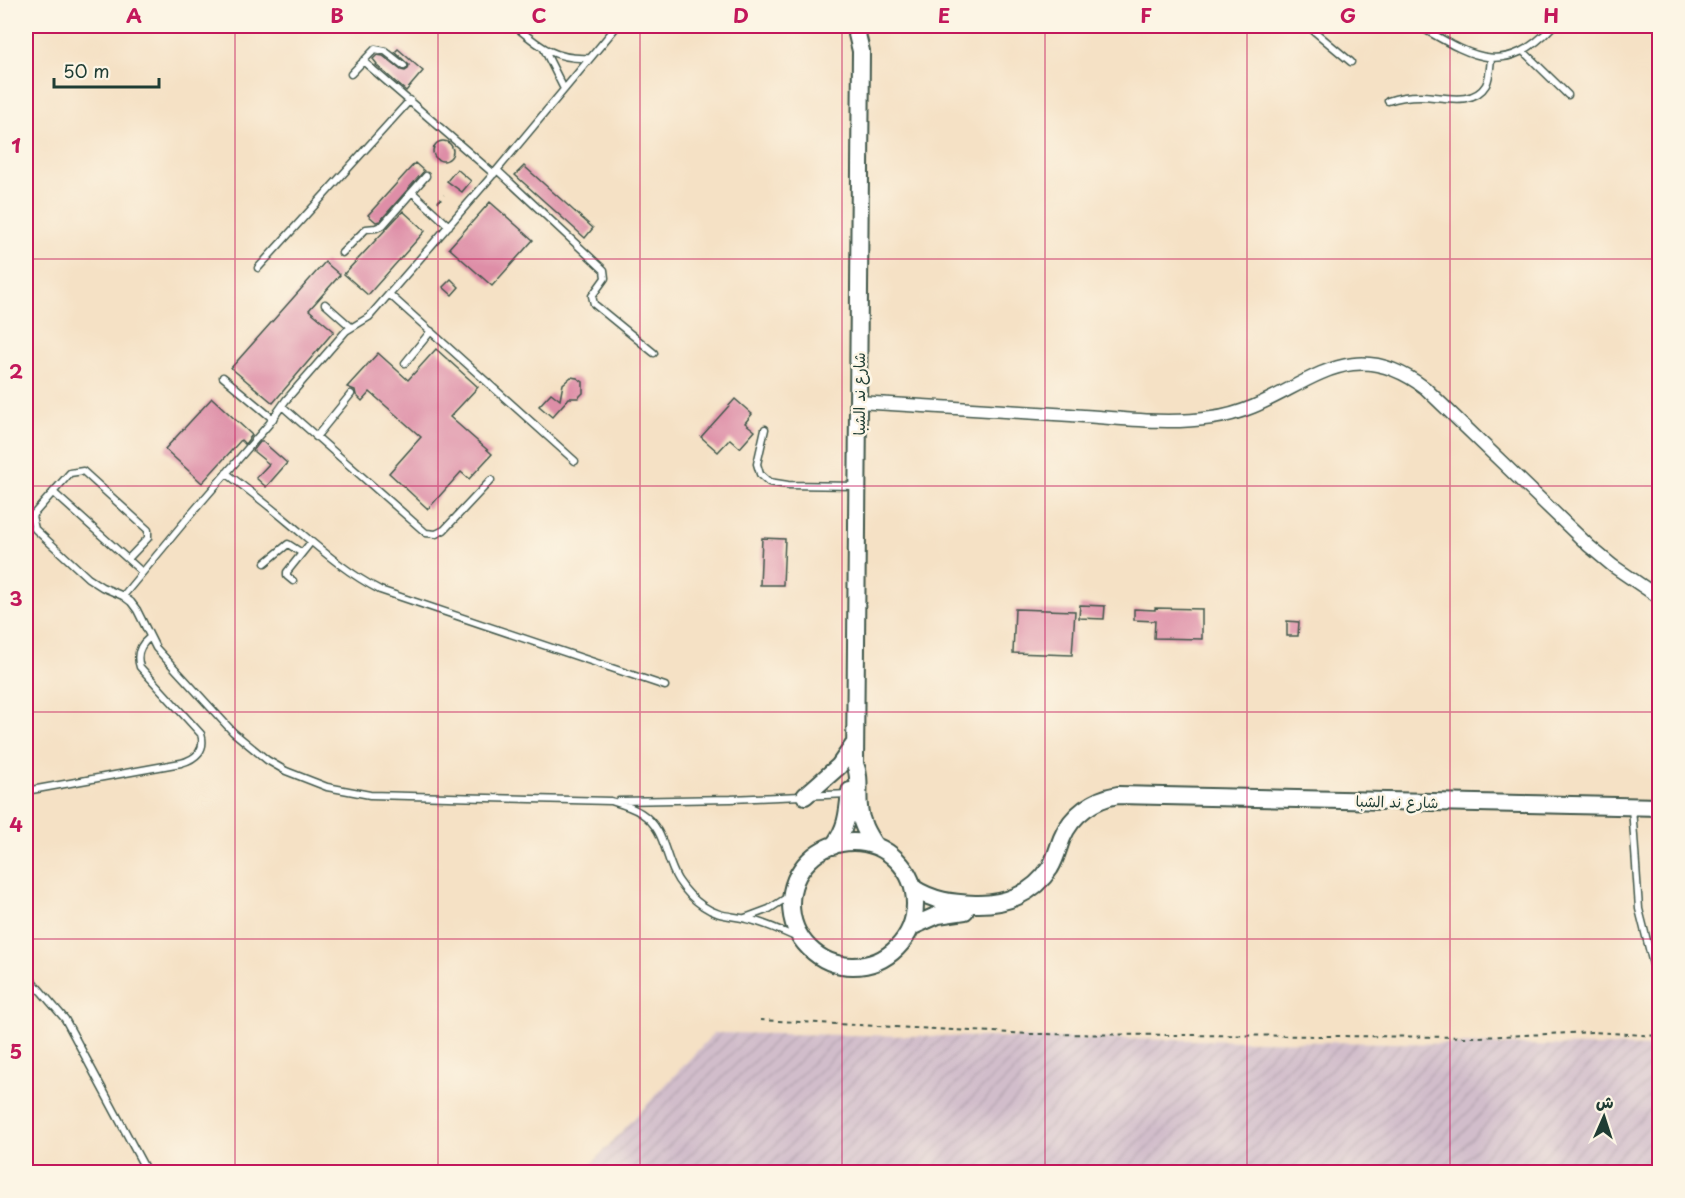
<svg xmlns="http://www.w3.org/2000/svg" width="1685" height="1198" viewBox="0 0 1685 1198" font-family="'Playpen Sans','Playpen Sans Arabic',sans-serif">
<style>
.industrial{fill:url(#industrial-furrows)}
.building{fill:#de8ea7}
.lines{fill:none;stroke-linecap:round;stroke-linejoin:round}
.service-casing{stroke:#3f564a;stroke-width:9}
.minor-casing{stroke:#3f564a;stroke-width:15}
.secondary-casing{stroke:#3f564a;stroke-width:20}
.path{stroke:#3f564a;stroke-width:2;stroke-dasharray:4.5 4.5;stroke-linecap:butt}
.service{stroke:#fff;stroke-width:6}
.minor{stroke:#fff;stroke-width:12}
.secondary{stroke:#fff;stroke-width:16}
.grid{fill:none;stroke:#c2185b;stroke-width:1.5;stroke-opacity:0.55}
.labels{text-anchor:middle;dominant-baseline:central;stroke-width:5;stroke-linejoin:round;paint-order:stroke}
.street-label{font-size:15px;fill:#1f3d34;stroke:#fcf5e5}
.neatline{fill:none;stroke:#c2185b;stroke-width:2}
.grid-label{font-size:20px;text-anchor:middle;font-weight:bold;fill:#c2185b}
</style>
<defs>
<pattern id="industrial-furrows" width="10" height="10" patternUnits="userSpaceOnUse" patternTransform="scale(1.5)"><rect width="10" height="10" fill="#d1bdcb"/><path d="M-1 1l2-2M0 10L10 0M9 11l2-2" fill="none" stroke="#b3a3af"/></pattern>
</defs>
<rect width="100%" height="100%" fill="#fcf5e5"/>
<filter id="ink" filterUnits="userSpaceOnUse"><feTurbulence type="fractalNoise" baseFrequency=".0167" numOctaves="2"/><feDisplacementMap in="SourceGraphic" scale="12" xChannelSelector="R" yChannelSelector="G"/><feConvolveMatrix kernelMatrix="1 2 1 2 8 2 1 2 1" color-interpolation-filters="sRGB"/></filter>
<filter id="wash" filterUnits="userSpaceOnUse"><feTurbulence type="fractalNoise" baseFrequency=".008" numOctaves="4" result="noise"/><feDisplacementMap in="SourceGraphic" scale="24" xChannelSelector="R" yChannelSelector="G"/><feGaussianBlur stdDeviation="1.35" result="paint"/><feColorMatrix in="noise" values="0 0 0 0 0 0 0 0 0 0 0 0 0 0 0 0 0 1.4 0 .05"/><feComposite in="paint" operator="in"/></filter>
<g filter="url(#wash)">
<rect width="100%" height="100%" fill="#f5e1c5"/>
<path class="industrial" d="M714 1033 1659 1047V1172H584Z"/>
<g id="blocks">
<path class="building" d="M398 49 423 71 406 91 376 65 377 64 373 59 377 55 383 56 401 70 405 71 408 69 409 65 395 52Z
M433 151a10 10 0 1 1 20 0a10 10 0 1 1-20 0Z
M415 163 424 171 380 221 376 222 368 215Z
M524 166 593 228 585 238 515 175Z
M457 169 471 181 462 192 447 181Z
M490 202 533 240 492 286 449 248Z
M403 211 425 231 368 295 344 274Z
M325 262 340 275 309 310 334 331 273 403 231 368Z
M451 279 459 287 452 295 443 287Z
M436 349 478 387 450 417 492 454 469 479 461 472 428 509 389 473 421 437 370 392 362 401 356 395 355 390 347 387 378 353 408 380Z
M571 377 577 378 583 382V393L578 398H569L552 417 539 406 551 393 560 400 563 384Z
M212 398 252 435 245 444 241 440 202 483 165 449Z
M735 399 752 414 745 423 755 431 740 448 730 439 718 452 701 437Z
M260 442H263L287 463 266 487 256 478 269 464 253 451Z
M762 538 785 539 783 585H760Z
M1080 605 1105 606 1104 619 1079 618Z
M1155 608 1202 609V639L1154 638 1155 621 1134 620V609L1155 610Z
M1015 609 1075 611 1072 655 1013 653Z
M1287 621 1299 622 1298 636H1287Z"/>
</g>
</g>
<g filter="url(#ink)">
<use href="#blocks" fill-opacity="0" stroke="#3f564a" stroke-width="1.5"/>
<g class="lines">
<defs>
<path id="service" d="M515 26C540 47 555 60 590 58
M1308 26 1351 62
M1419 26C1471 56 1504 79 1553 26
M544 49 564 89
M1523 51 1568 95
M363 61 494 174
M351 74 375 49 385 51 404 66
M1388 101C1399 97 1409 96 1420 96 1441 96 1473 107 1486 85 1490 77 1490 67 1491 58
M497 170 604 270 605 278 592 296 594 304 654 353
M412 192 449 226
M342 253 366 229 376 228 383 225 426 176
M258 268 410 100
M389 294 575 461
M325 304 351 327
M405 363 431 331
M223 377 273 419
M282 406 426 533 436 534 444 530 491 480
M765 429 757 464 760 474 769 482 788 485 856 486
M316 437 351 394
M226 473C247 489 268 505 288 522 318 547 345 572 380 590L665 686
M53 492 142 572
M128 559 148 538V530L83 471 70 473 32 516 35 529 88 578 102 587 123 596 131 602 137 610 156 648 233 732 267 760 286 771 327 787 370 795 611 801C621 804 632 807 641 813 666 829 664 857 678 880 684 889 694 900 703 906 719 917 729 915 747 919 766 923 784 932 802 940
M265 563 288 544 302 553
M293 581 287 576V572L311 542
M123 596 191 514 269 424 286 400 346 331 369 317 417 262 497 170 617 26
M26 791 181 763C196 759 206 750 201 734L140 667C136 655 139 646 149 638
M619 801 731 799 849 794
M1632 807 1639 909 1660 992
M745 918 769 909 791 895
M26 974 65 1019 147 1172"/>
<path id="minor" d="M858 402C929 407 1000 411 1071 415 1117 418 1166 425 1212 418 1296 407 1339 323 1425 388L1589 546 1613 566 1660 598"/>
<path id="secondary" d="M855 26 861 51 855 764C861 778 857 792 859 807 860 822 867 834 875 846
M805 796 839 766 855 743
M791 904a62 62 0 1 1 124 0a62 62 0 1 1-124 0Z
M833 846C847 829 848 812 850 791
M913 888C933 901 952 903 975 904 1005 905 1033 894 1050 868 1056 858 1058 848 1062 838 1072 814 1094 799 1118 795L1660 807
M911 927 938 915 965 911"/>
</defs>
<use href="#service" class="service-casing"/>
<use href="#minor" class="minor-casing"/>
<use href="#secondary" class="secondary-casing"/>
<path class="path" d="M438 202 444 195
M760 1020 1031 1034 1479 1037 1593 1032 1660 1036"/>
<use href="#service" class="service"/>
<use href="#minor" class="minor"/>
<use href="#secondary" class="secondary"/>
</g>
</g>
<path class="grid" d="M235 26V1172M438 26V1172M640 26V1172M842 26V1172M1045 26V1172M1247 26V1172M1450 26V1172M26 259H1660M26 486H1660M26 712H1660M26 939H1660"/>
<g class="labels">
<g class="street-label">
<text transform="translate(858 394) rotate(-90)">شارع ند الشبا</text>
<text transform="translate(1397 801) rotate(1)">شارع ند الشبا</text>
</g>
</g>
<rect width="1685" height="1198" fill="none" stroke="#fcf5e5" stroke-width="66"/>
<g transform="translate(1604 1117) rotate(3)" stroke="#fcf5e5" stroke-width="4.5" paint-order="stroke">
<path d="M0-4.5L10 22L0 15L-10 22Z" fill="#1f3d34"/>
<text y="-9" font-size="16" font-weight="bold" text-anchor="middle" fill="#1f3d34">ش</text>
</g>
<path d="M54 78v9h105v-9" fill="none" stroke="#1f3d34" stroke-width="3"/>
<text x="63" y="78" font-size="18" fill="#1f3d34" stroke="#fcf5e5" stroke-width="4.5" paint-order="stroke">50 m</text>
<rect x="33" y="33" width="1619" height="1132" class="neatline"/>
<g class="grid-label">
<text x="134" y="23">A</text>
<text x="337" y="23">B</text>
<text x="539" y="23">C</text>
<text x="741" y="23">D</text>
<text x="944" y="23">E</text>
<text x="1146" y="23">F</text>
<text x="1348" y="23">G</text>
<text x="1551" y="23">H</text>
<text x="16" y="153">1</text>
<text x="16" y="379">2</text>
<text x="16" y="606">3</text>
<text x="16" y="832">4</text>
<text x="16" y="1059">5</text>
</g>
</svg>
